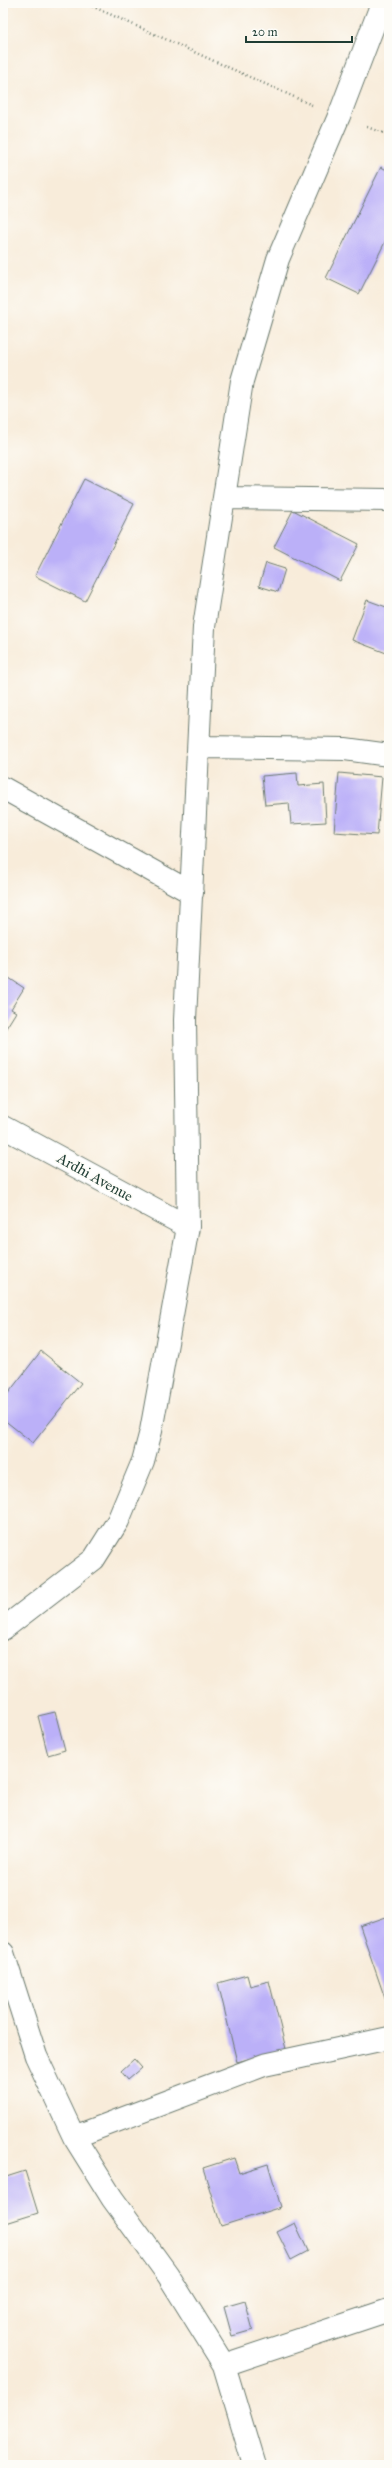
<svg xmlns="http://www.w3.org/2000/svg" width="392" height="2468" viewBox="0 0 392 2468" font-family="'IM FELL Great Primer',serif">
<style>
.building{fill:#bbb0f8}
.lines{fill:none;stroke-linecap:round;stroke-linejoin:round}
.minor-casing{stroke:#6b7a6e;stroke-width:24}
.path{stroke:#6b7a6e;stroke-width:2.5;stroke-dasharray:1 3;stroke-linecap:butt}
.minor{stroke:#fff;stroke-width:22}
.labels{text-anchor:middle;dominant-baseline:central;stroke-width:3;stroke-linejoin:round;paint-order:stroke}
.street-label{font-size:15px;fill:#1f3d34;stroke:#fdfcf7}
</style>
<rect width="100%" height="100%" fill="#fdfcf7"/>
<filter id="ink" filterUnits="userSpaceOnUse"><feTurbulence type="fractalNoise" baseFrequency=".025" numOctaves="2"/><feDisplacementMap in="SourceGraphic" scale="8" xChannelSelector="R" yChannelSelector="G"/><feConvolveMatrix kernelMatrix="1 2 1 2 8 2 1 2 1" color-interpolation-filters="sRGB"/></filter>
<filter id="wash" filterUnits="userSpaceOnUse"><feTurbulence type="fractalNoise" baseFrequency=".012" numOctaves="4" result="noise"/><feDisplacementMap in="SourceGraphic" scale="16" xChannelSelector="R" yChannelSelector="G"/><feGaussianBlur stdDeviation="0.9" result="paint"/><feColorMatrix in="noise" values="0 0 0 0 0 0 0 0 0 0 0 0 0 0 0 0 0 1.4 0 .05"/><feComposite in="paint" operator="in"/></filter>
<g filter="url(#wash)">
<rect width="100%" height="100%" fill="#f8ecda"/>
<g id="blocks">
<path class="building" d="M381 167 389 171V234L359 294 326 278Z
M84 479 134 504 85 601 35 576Z
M293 510 359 544 340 581 274 547Z
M266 563 285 569 278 592 259 586Z
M367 600 389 608V654L352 640Z
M297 773 298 786 324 784 326 822 291 824 289 803 265 805 262 776Z
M339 773 382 777 377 835 334 832Z
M3 974 24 988 11 1009 16 1012 3 1033Z
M41 1351 81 1383 33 1443 3 1419V1400Z
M55 1712 65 1750 48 1755 38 1716Z
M389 1916V2010L360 1926Z
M247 1975 250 1986 269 1981 286 2049 237 2062 218 1983Z
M134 2059 142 2068 128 2080 121 2071Z
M234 2158 239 2173 268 2164 281 2207 221 2226 203 2168Z
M25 2171 38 2213 3 2224V2178Z
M295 2223 308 2251 291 2260 277 2232Z
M245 2301 253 2330 232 2336 224 2307Z"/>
</g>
</g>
<g filter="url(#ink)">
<use href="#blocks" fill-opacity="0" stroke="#6b7a6e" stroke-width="1"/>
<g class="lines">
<defs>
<path id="minor" d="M224 498 389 500
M199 747 345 749 389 755
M3 788 192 893
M3 1127 188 1227
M3 1629 94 1559 118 1521 143 1461 151 1431 188 1227 185 1020 204 627 242 381 278 259 339 116 382 3
M3 1953 36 2056 74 2137 112 2198 168 2275 224 2365 254 2465
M74 2137 264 2065 389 2038
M224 2365 389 2310"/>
</defs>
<use href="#minor" class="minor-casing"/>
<path class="path" d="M85 3 312 105
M367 127 389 135"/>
<use href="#minor" class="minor"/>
</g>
</g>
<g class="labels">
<g class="street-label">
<text transform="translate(95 1177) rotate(29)">Ardhi Avenue</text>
</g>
</g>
<rect width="392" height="2468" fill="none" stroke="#fdfcf7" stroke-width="16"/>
<path d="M246 36v6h106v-6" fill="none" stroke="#1f3d34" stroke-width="2"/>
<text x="252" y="36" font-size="12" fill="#1f3d34" stroke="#fdfcf7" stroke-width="3" paint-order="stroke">20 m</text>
</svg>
